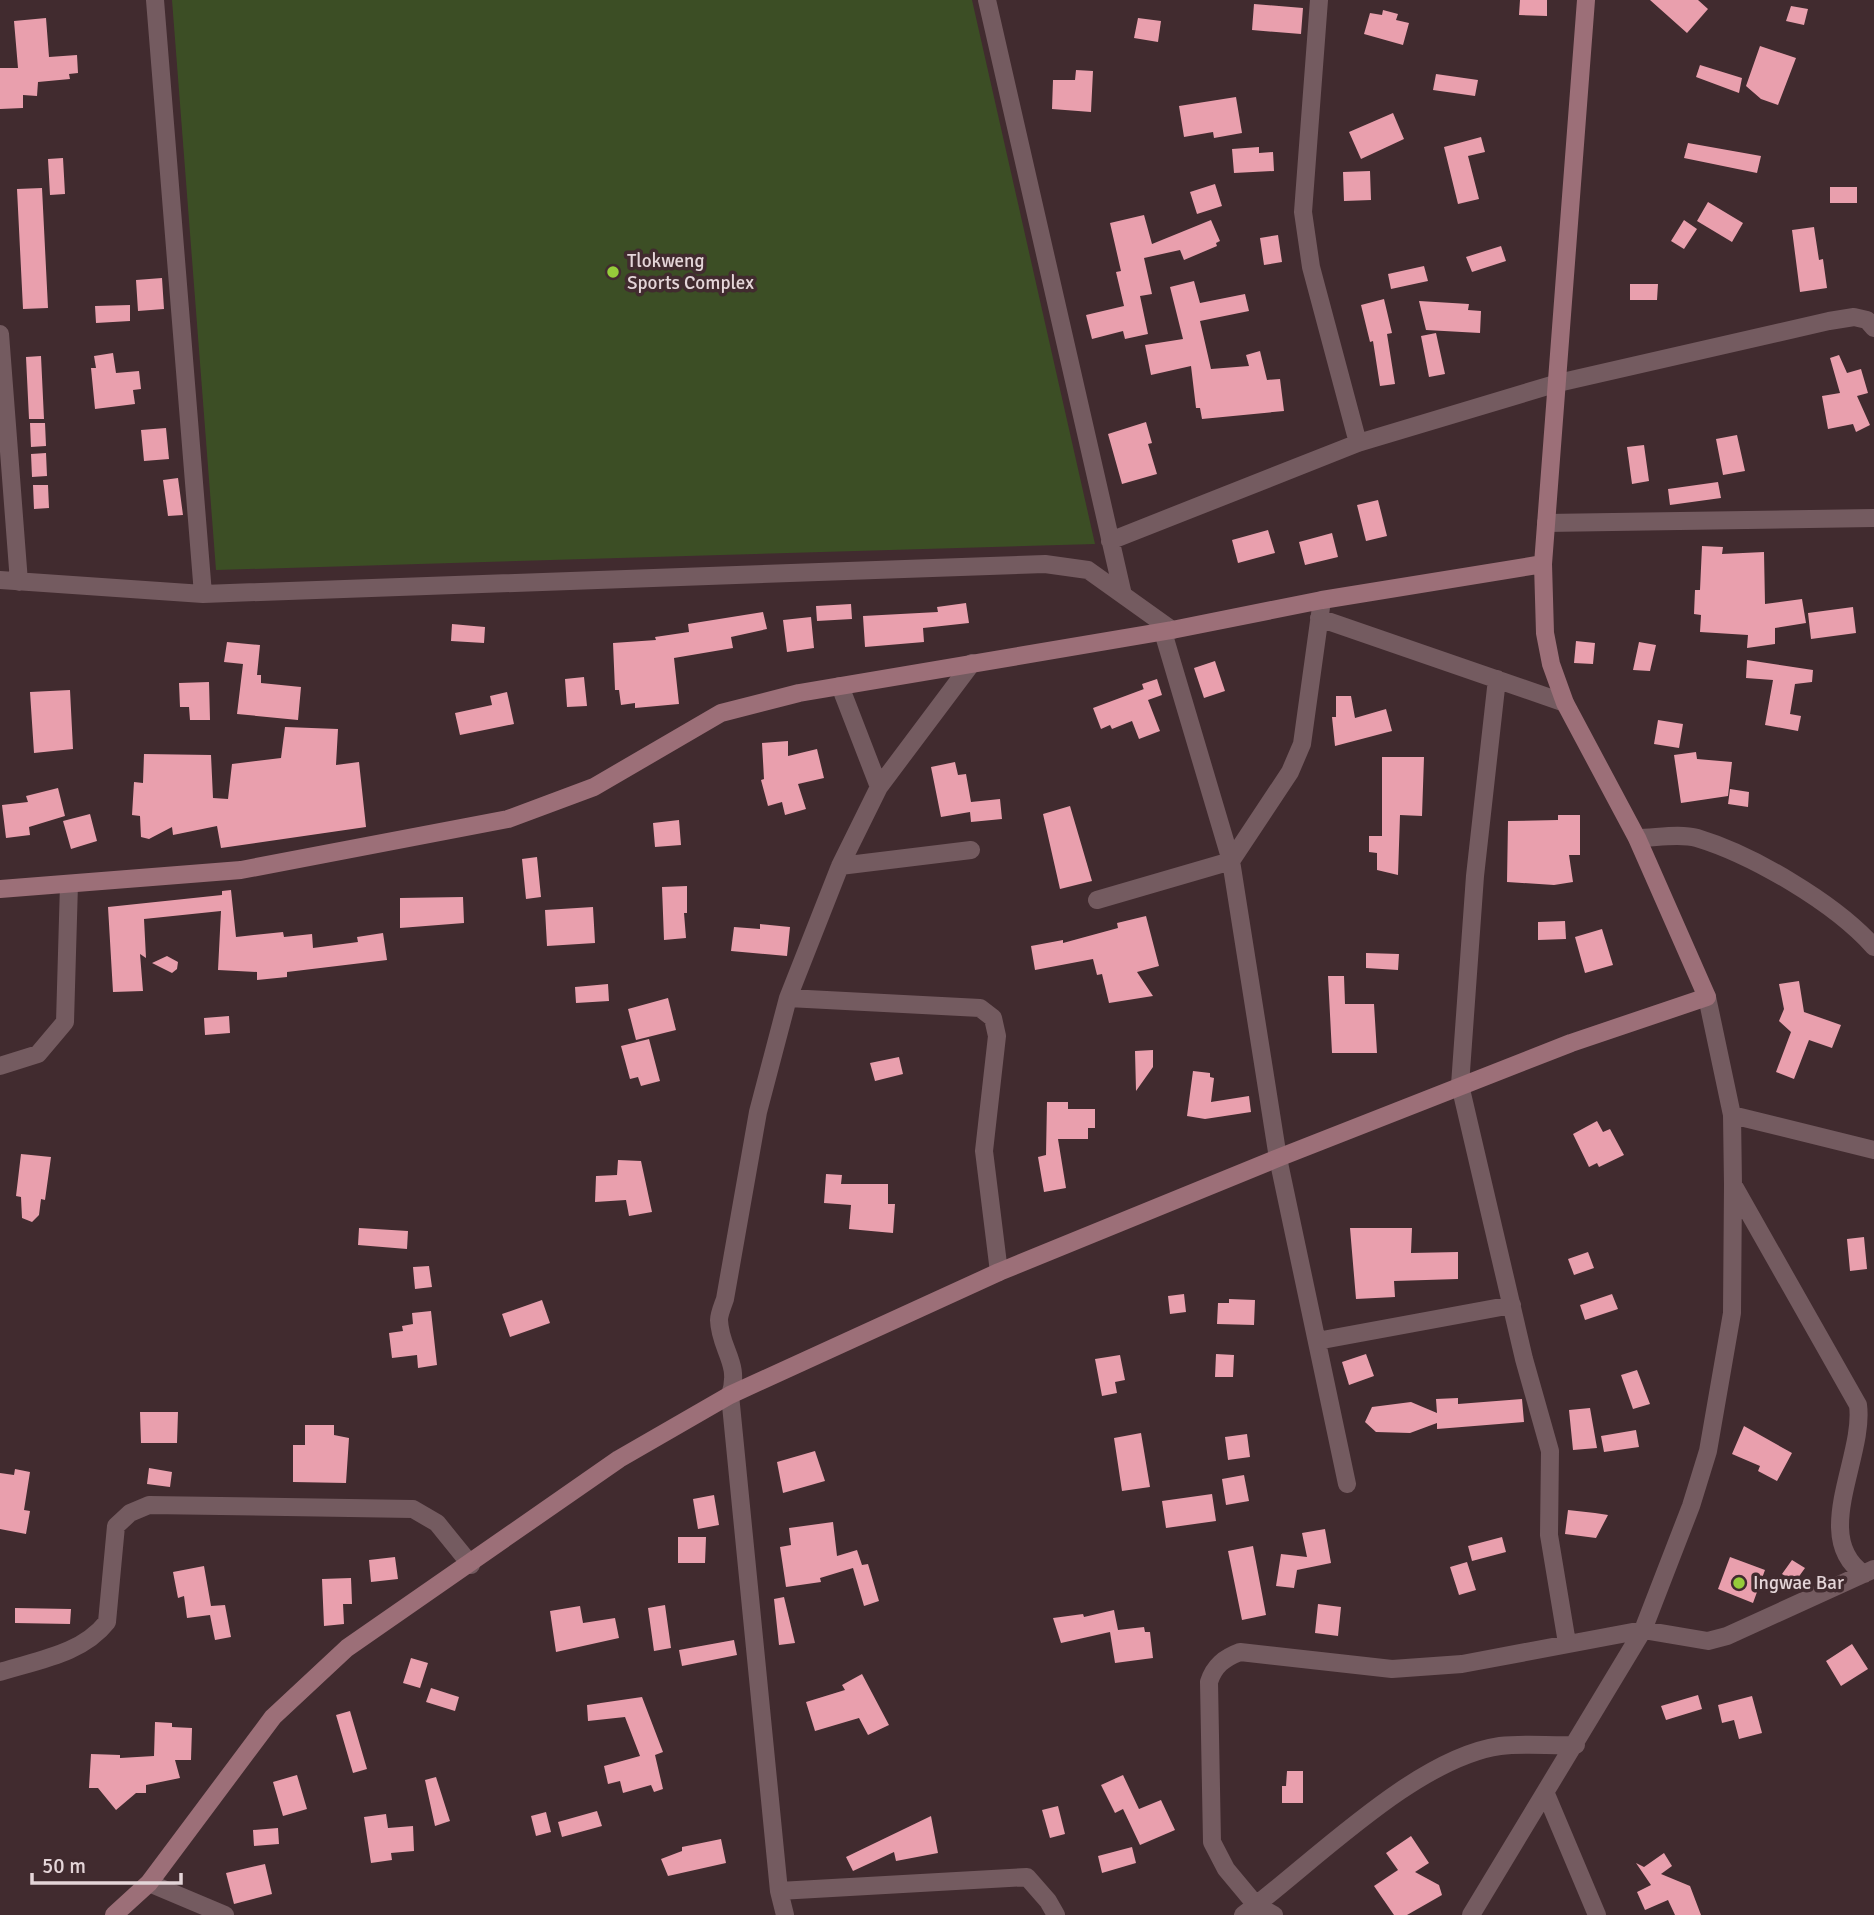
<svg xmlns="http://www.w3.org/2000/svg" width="1874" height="1915" viewBox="0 0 1874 1915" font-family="Signika,sans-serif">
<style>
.green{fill:#3c4e25}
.building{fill:#e99fad}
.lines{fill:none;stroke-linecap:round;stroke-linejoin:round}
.street{stroke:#745b60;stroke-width:18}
.secondary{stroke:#9c6f78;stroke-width:18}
.poi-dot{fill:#96cc3a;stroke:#412b2f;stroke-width:2.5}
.labels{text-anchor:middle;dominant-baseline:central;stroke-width:7;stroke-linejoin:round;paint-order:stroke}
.poi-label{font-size:19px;fill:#e4d5d8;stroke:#412b2f;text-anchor:start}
</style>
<rect width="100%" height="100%" fill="#412b2f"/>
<path class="green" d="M172 0H972L1095 544 216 570Z"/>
<path class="building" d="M1520 0H1547V16L1519 15Z
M1650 0H1698L1708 9 1687 33Z
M1254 4 1303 8 1301 34 1252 30Z
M1791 6 1808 9 1804 25 1786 21Z
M1383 10 1398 14 1396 20 1409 23 1403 45 1364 34 1370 13 1382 15Z
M46 18 49 57 77 55 78 73 69 74 70 79 38 82 37 96 23 95V108L0 109V68H18L14 21Z
M1138 18 1161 21 1158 42 1134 38Z
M1760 46 1796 58 1778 105 1761 99 1746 86Z
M1700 65 1742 78 1739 93 1696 77Z
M1076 70 1093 71 1091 112 1052 109 1053 80H1075Z
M1436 74 1478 80 1475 96 1433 90Z
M1236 97 1242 133 1214 138 1213 132 1184 137 1179 106Z
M1393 113 1404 139 1361 159 1349 132Z
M1481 137 1485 152 1468 156 1479 199 1458 204 1444 147Z
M1688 143 1761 156 1757 173 1684 158Z
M1259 147V153L1273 152 1274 171 1234 173 1232 149Z
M63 158 65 194 50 195 48 159Z
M1370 171 1371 200 1344 201 1343 172Z
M1215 184 1222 206 1197 214 1190 192Z
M1830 187H1857V203H1830Z
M42 188 48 308 23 309 17 189Z
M1708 202 1743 223 1732 242 1697 221Z
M1144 215 1152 244 1211 220 1220 241 1216 243 1217 246 1184 260 1180 250 1144 258 1152 294 1140 296 1148 334 1125 339 1123 331 1092 339 1086 315 1124 306 1116 272 1121 271 1110 223Z
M1684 220 1697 229 1684 249 1671 241Z
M1814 227 1819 260 1823 259 1827 288 1800 292 1792 230Z
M1278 235 1282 262 1264 265 1260 238Z
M1501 246 1506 261 1472 272 1466 257Z
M1424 266 1428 281 1391 289 1388 274Z
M162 278 164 309 138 311 136 280Z
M1194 281 1200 303 1245 294 1249 311 1200 321 1211 369 1249 366 1246 355 1260 351 1267 380 1280 379 1284 411 1202 419 1200 408H1196L1191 366 1151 375 1145 345 1183 339 1170 287Z
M1630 284H1658L1657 300H1630Z
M1384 299 1392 333 1387 334 1395 384 1380 386 1373 341 1370 342 1361 305Z
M1419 301 1469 304 1468 310 1481 311 1480 333 1426 330Z
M130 305V321L96 323 95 306Z
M1436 333 1445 374 1429 377 1421 336Z
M113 353 116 373 139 371 141 389 133 390 135 404 95 409 91 368H96L94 356Z
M1839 355 1847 373 1861 369 1868 393 1857 396 1870 425 1856 432 1853 424 1828 429 1822 396 1840 393 1830 358Z
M41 356 44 419H29L26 357Z
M1146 422 1152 443 1148 444 1157 474 1122 484 1108 434Z
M30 423H45L46 446 31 447Z
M166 428 169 459 144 461 141 430Z
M1737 435 1745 471 1723 475 1716 439Z
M1644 445 1649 481 1632 484 1627 447Z
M46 453 47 476 32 477 31 454Z
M178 478 183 515 168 516 163 480Z
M1718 482 1721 498 1670 505 1668 489Z
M33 485H48L49 508 34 509Z
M1378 500 1387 536 1366 541 1357 505Z
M1268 530 1275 553 1238 563 1232 540Z
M1332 533 1338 557 1305 565 1299 542Z
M1702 546 1723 547 1722 554 1764 552 1765 604 1802 599 1806 623 1775 628V644L1747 648 1748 635 1700 632 1701 615 1694 614 1695 590H1700Z
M966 603 969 623 923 628 924 642 865 647 863 616 938 612 937 607Z
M851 604 852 619 817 621 816 606Z
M1853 607 1856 633 1811 639 1808 613Z
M763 612 767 629 731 637 733 648 674 658 679 704 635 708V703L621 705 619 690H615L613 643 656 640 655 637 689 632 688 624Z
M811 617 814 648 787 652 783 620Z
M452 624 485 627 484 643 451 641Z
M1576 641 1595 643 1593 664 1574 663Z
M227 642 260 645 257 675H261V683L301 687 298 720 237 714 243 664 224 662Z
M1639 642 1656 645 1650 671 1633 670Z
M1747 660 1813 670 1812 682 1795 684 1790 714 1801 716 1798 731 1765 725 1773 680 1746 678Z
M1215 661 1225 691 1204 698 1194 668Z
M584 677 587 706 567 707 565 679Z
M1157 679 1162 695 1148 700 1160 731 1139 739 1132 721 1112 729 1110 725 1101 729 1093 708 1144 689 1146 696 1142 684Z
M209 682 210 720H190L189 707H180L179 683Z
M70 690 73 749 34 753 30 692Z
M507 692 514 724 460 735 455 713 492 705 490 696Z
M1336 696H1351L1355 718 1386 709 1392 731 1335 746 1332 717H1336Z
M1658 720 1683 724 1679 748 1654 744Z
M285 727 338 729 336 765 359 762 366 827 221 848 217 826 173 835 172 827 149 839 141 837 140 816 132 815 134 782 143 783 144 754 211 755 213 798 228 799 232 764 281 758Z
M788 741V756L817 749 824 778 798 784 806 809 785 815 782 802 768 806 761 780 764 779 762 743Z
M1696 752 1697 759 1732 762 1728 796 1681 803 1674 755Z
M1382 757H1424L1422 816 1400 815 1398 875 1377 870V853L1369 852V836H1382Z
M955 762 958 775 966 774 971 802 1000 799 1002 819 971 822 970 812 941 817 931 767Z
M58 788 65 816 29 827 30 835 6 838 2 805 28 802 26 796Z
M1730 789 1749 792 1748 807 1728 804Z
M1070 806 1092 881 1060 889 1043 814Z
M90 814 97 841 71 849 63 821Z
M1558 815H1580V855H1569L1573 882 1554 885 1507 882 1508 821 1558 820Z
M679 820 681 845 655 847 653 823Z
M537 857 541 897 526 899 522 859Z
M687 886V913H684L686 938 664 940 662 887Z
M231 890 236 937 283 932 284 937 312 934 313 948 358 942 357 937 383 933 387 960 287 972V977L257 980V972L218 970 221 911 144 919 146 958 140 954 143 991 113 992 108 907 222 895V891Z
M463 897 464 923 400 928V898Z
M593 907 595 943 547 946 545 910Z
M1146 916 1159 966 1137 972 1153 996 1109 1003 1102 974 1097 975 1093 959 1035 970 1031 946 1063 940V943L1118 928 1117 923Z
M1565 921 1566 939 1538 940V922Z
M760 924 790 927 787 956 731 951 734 927 760 929Z
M1602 929 1613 965 1585 973 1575 937Z
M1366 953 1399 954 1398 970 1366 968Z
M167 956 178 962 177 969 172 973 152 963Z
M1328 976H1344L1345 1004H1374L1377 1053H1332Z
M1799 981 1804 1012 1841 1025 1832 1048 1809 1040 1794 1079 1776 1072 1791 1032 1779 1021 1784 1009 1779 984Z
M608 984 609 1001 576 1003 575 987Z
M668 998 676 1030 636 1040 628 1009Z
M229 1016 230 1033 205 1035 204 1018Z
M649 1039 660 1081 641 1086 638 1077 630 1079 621 1046Z
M1153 1050V1067L1136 1091 1135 1051Z
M899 1057 903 1074 875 1081 870 1063Z
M1193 1071 1210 1073V1077L1214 1078 1211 1102 1249 1096 1251 1112 1205 1119 1187 1116Z
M1047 1102H1068V1109H1095V1128H1088V1139H1058L1066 1188 1044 1192 1038 1157 1046 1155Z
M1597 1121 1603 1132 1610 1129 1624 1155 1599 1167 1597 1163 1589 1167 1573 1134Z
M21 1154 51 1157 45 1200 41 1199 39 1215 32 1222 22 1218 21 1197 16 1196Z
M618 1160 641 1161 652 1212 629 1216 626 1200 595 1202 596 1176 617 1175Z
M826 1174 842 1175 841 1184H888V1204H895L893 1233 849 1229 851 1205 824 1203Z
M359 1228 408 1231 407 1249 358 1245Z
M1350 1228H1412L1411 1253 1458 1252V1279L1394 1281 1395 1297 1356 1299Z
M1864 1237 1867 1269 1850 1271 1847 1239Z
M1588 1252 1594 1268 1574 1275 1568 1259Z
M429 1266 432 1287 415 1289 413 1267Z
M1184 1294 1186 1312 1170 1314 1168 1296Z
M1612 1294 1618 1309 1585 1320 1580 1305Z
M1229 1299 1255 1300 1254 1325 1217 1324 1218 1303H1229Z
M542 1300 550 1323 510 1337 502 1314Z
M431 1311 437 1365 418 1368 417 1355 392 1358 389 1333 403 1331 402 1326 413 1324 412 1313Z
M1216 1354 1234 1355 1233 1377H1215Z
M1366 1354 1374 1376 1349 1385 1342 1362Z
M1120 1355 1125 1380 1115 1382 1117 1393 1102 1396 1095 1359Z
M1637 1370 1650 1404 1633 1409 1621 1375Z
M1458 1398V1404L1522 1399 1524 1422 1437 1429V1423L1410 1433 1376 1432 1365 1422 1372 1407 1411 1402 1437 1413 1436 1399Z
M1590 1408 1597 1448 1573 1450 1569 1410Z
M140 1412H178L177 1443H141Z
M305 1425H334V1435L349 1438 346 1483 293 1482V1445H305Z
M1744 1426 1792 1453 1777 1481 1758 1471 1760 1466 1732 1454Z
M1636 1430 1639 1447 1604 1452 1601 1436Z
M1141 1433 1150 1487 1122 1491 1114 1438Z
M1247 1434 1250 1457 1228 1460 1225 1437Z
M815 1451 825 1481 783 1493 777 1462Z
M149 1468 172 1472 170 1487 147 1484Z
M15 1469 30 1472 24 1510 30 1511 26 1534 0 1529V1473L14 1475Z
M1244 1475 1249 1501 1226 1505 1222 1479Z
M1212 1494 1216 1521 1166 1528 1162 1501Z
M714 1495 719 1525 698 1529 693 1499Z
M1568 1510 1595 1513 1608 1515 1596 1538 1565 1534Z
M833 1522 837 1556 857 1550 862 1565 868 1564 879 1601 864 1606 853 1568 820 1578 821 1582 786 1587 780 1547 791 1545 789 1528Z
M1325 1529 1331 1563 1297 1570 1294 1588 1276 1586 1281 1554 1307 1557 1302 1533Z
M678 1537H706L705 1563H678Z
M1502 1537 1506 1552 1472 1561 1468 1546Z
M1253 1546 1266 1615 1242 1620 1228 1551Z
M395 1557 398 1579 371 1582 369 1560Z
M1730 1557 1765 1570 1753 1603 1718 1589Z
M1792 1560 1805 1568 1795 1582 1782 1574Z
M1467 1562 1476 1590 1459 1595 1450 1567Z
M204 1566 211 1606 225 1605 231 1637 215 1640 210 1615 187 1618 184 1596 178 1598 173 1572Z
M351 1578 352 1604H343L344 1624 324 1626 322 1579Z
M784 1597 795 1643 779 1645 774 1599Z
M1318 1604 1341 1607 1338 1636 1315 1633Z
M665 1605 671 1648 654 1651 648 1608Z
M580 1606 583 1623 615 1618 619 1638 556 1652 550 1611Z
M15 1608 71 1609 70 1624 15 1623Z
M1114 1610 1118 1630 1144 1627 1145 1632H1150L1153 1658 1115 1663 1110 1632 1061 1643 1053 1618 1083 1614 1084 1617Z
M734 1640 737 1655 682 1666 679 1650Z
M1852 1644 1868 1669 1841 1686 1826 1661Z
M411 1658 428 1663 420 1688 403 1683Z
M862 1674 889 1725 868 1735 859 1718 815 1731 806 1702 845 1690 842 1685Z
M431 1688 459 1697 455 1711 426 1702Z
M1698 1695 1702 1709 1666 1720 1661 1706Z
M1752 1696 1762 1733 1739 1739 1734 1720 1722 1723 1718 1705Z
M642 1697 663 1752 655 1755 663 1789 654 1792 651 1785 623 1793 620 1781 608 1784 604 1766 640 1756 625 1717 588 1721 587 1705Z
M350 1711 367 1769 353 1773 336 1715Z
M155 1722 172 1723V1727L192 1728 191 1760H175L180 1778 146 1785V1793H136L116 1810 98 1788H89L91 1754 120 1755V1758L154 1756Z
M1287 1771H1303V1803H1282V1786H1286Z
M297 1775 307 1809 283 1816 273 1782Z
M1123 1775 1139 1809 1161 1800 1175 1830 1140 1845 1123 1809 1115 1813 1101 1785Z
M436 1777 450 1821 435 1826 425 1780Z
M1058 1806 1065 1834 1050 1838 1042 1810Z
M597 1811 602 1826 562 1837 558 1822Z
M546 1812 551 1832 536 1836 531 1816Z
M386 1814 388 1828 413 1826 414 1851 391 1853 392 1860 371 1863 364 1817Z
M931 1816 938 1853 896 1861 894 1852 853 1871 846 1857Z
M278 1828 279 1844 254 1846 253 1830Z
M1411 1836 1429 1863 1415 1872 1439 1885 1442 1895 1407 1915H1394L1374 1886 1398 1870 1386 1853Z
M721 1839 726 1863 668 1876 661 1859 682 1851V1847Z
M1132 1847 1136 1863 1102 1873 1098 1856Z
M1664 1853 1672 1866 1661 1874 1690 1886 1701 1915H1675L1668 1900 1645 1910 1637 1892 1651 1885 1636 1863 1644 1867Z
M265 1864 272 1894 234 1904 226 1873Z"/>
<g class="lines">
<path class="street" d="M155 0 203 594
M987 0 1123 595
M1319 0 1303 212 1311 267 1358 443
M0 334 19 582
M1546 523 1874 518
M1110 541 1358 443 1558 383 1829 321 1854 317 1867 320 1874 328
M0 580 203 594 1045 564 1088 570 1172 630
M1319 618 1565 703
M1163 632 1231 861 1278 1158 1347 1484
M1497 679 1475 876 1460 1085 1524 1359 1550 1451 1549 1535 1567 1643
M840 686 879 787
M1637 838C1655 838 1680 833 1697 838 1753 855 1835 903 1874 947
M840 866 971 850
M1097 900 1231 861 1290 772 1302 744 1322 600
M788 998 980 1008 993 1018 997 1036 984 1151 999 1272
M0 1066 38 1054 65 1022 69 884
M1732 1115 1874 1150
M1735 1188 1858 1405C1865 1457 1810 1538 1864 1574
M1317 1341 1512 1305
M0 1672C38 1660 82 1654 107 1622L116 1526 130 1513 149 1505 413 1509 437 1523 471 1565
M1546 1794 1597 1915
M149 1883 225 1915
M779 1891 1027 1877 1048 1901 1056 1915
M785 1915 779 1891 730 1395C741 1363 720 1350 719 1320 719 1314 723 1305 725 1299L758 1112 788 998 840 866 879 787 972 663
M1243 1915C1312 1864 1415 1758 1500 1746 1525 1743 1551 1746 1576 1745
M1274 1915 1256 1905 1226 1869 1212 1842 1209 1682C1214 1666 1224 1658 1240 1652L1392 1669 1462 1664 1643 1630 1708 1641 1727 1636 1874 1569
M1471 1915 1643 1630 1691 1506 1708 1451 1732 1313 1733 1185 1732 1115 1707 997"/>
<path class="secondary" d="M0 889 241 870 508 819 594 787 721 713 799 693 1172 630 1322 600 1543 564
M114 1915 149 1883 273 1717 347 1648 619 1459 730 1395 999 1272 1278 1158 1571 1043 1707 997 1637 838 1565 703 1551 664 1545 633 1543 564 1586 0"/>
</g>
<g class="poi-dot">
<circle cx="613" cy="272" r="7"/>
<circle cx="1739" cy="1583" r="7"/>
</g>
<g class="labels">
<g class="poi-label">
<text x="627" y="261">Tlokweng<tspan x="627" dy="22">Sports Complex</tspan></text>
<text x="1753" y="1583">Ingwae Bar</text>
</g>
</g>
<path d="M32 1873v10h149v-10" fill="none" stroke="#e4d5d8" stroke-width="3.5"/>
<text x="42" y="1873" font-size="21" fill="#e4d5d8" stroke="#412b2f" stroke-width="5" paint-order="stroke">50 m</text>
</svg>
